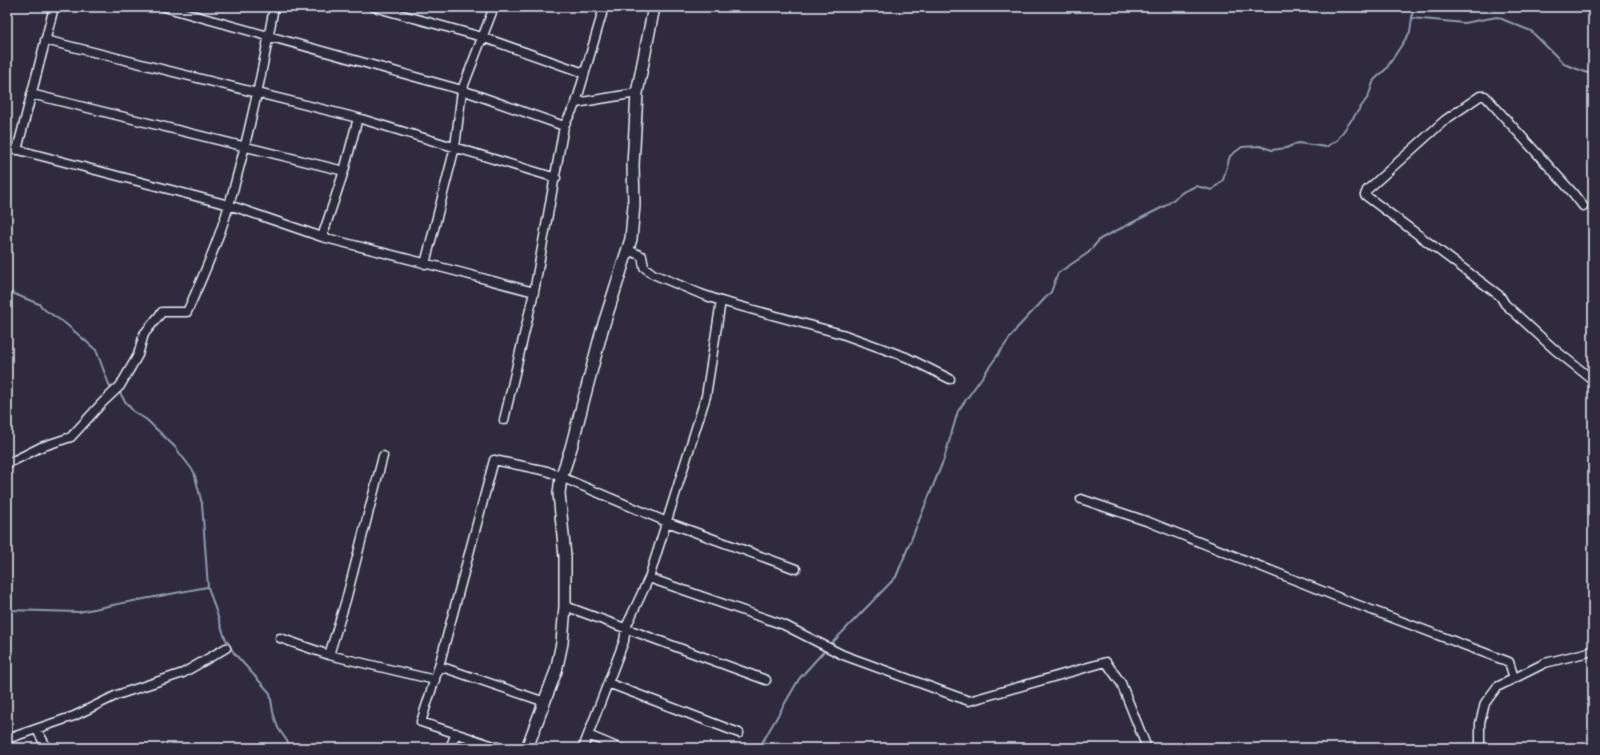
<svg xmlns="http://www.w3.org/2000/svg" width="1600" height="755" viewBox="0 0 1600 755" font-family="Sriracha,sans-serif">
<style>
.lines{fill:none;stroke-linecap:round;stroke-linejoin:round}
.stream{stroke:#909caf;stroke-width:2}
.street-casing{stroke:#e8f1f8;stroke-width:11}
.secondary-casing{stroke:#e8f1f8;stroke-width:14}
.street{stroke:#2f2a3d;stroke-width:8}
.secondary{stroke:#2f2a3d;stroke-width:11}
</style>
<rect width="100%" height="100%" fill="#2f2a3d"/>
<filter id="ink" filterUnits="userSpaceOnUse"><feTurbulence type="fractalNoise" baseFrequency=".025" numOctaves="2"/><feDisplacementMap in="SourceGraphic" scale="8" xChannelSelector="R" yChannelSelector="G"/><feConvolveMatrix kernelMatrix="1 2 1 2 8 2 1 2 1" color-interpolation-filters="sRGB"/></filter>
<g filter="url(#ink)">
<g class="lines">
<path class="stream" d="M1412 18 1464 23 1497 17 1531 31 1564 64 1593 75
M7 291 39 304 45 310 66 324 96 350 110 387 113 388
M119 391 124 400 133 411 147 420 175 447 194 472 202 504 208 587 225 638 234 653 270 693 273 712 278 728 292 748
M7 610 79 612 123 603 207 587
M830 645 896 577 944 459 958 411 1017 328 1051 292 1058 273 1088 253 1100 239 1165 206 1183 192 1196 186 1212 190 1223 180 1230 156 1242 147 1260 146 1272 150 1286 148 1298 143 1326 147 1337 140 1368 97 1374 80 1386 69 1410 32 1412 18 1413 7
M759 748 799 679 825 650"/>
<defs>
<path id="street" d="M164 7 462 90 564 126
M374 7 482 37 584 73
M45 40 358 118 556 178
M31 94 344 171
M576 103 637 93
M7 147 229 205 322 237 459 272 534 292
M17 150 54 7
M1583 206 1572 192 1485 96H1480L1445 120 1367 190 1365 195 1500 296 1505 304 1554 349 1593 380
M322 237 344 171 358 118
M628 250 642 256 644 267 653 274 701 294 721 301 842 334 906 357 950 379
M425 264 455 147 462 90 494 7
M504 420 534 292 564 126 576 103 602 14
M7 464 41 447 71 437 102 403 120 386 138 355 144 334 162 312H187C203 277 218 242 229 205 248 140 262 74 274 7
M1081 499 1149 522 1345 600 1509 662 1514 678
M649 578 784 625 843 655 969 701 1106 662 1121 683 1147 748
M565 606 766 680
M280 638 329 655 435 680
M329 655 346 600 383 456
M439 666 545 702
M608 683 739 733
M37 730 47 748
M588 735 619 748
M7 739 74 716 117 695 183 673 226 648
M450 748 456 733
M500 748 421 722 439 666 494 460 547 471 667 522 796 569
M583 748 624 641 626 627 649 578 706 396 721 301
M1480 748V723L1485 703 1497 687 1545 663 1593 651"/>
<path id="secondary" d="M527 748 556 671 562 643 565 606V557L559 493 561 478 571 448 602 330 631 239 634 205 633 165 637 93 654 7"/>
</defs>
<use href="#street" class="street-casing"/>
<use href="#secondary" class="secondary-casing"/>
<use href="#street" class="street"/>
<use href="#secondary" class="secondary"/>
</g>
</g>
<rect width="1600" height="755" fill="none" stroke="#2f2a3d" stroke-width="24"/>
<rect x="12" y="12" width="1576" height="731" fill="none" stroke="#e8f1f8" stroke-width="1.5" filter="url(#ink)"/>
</svg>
